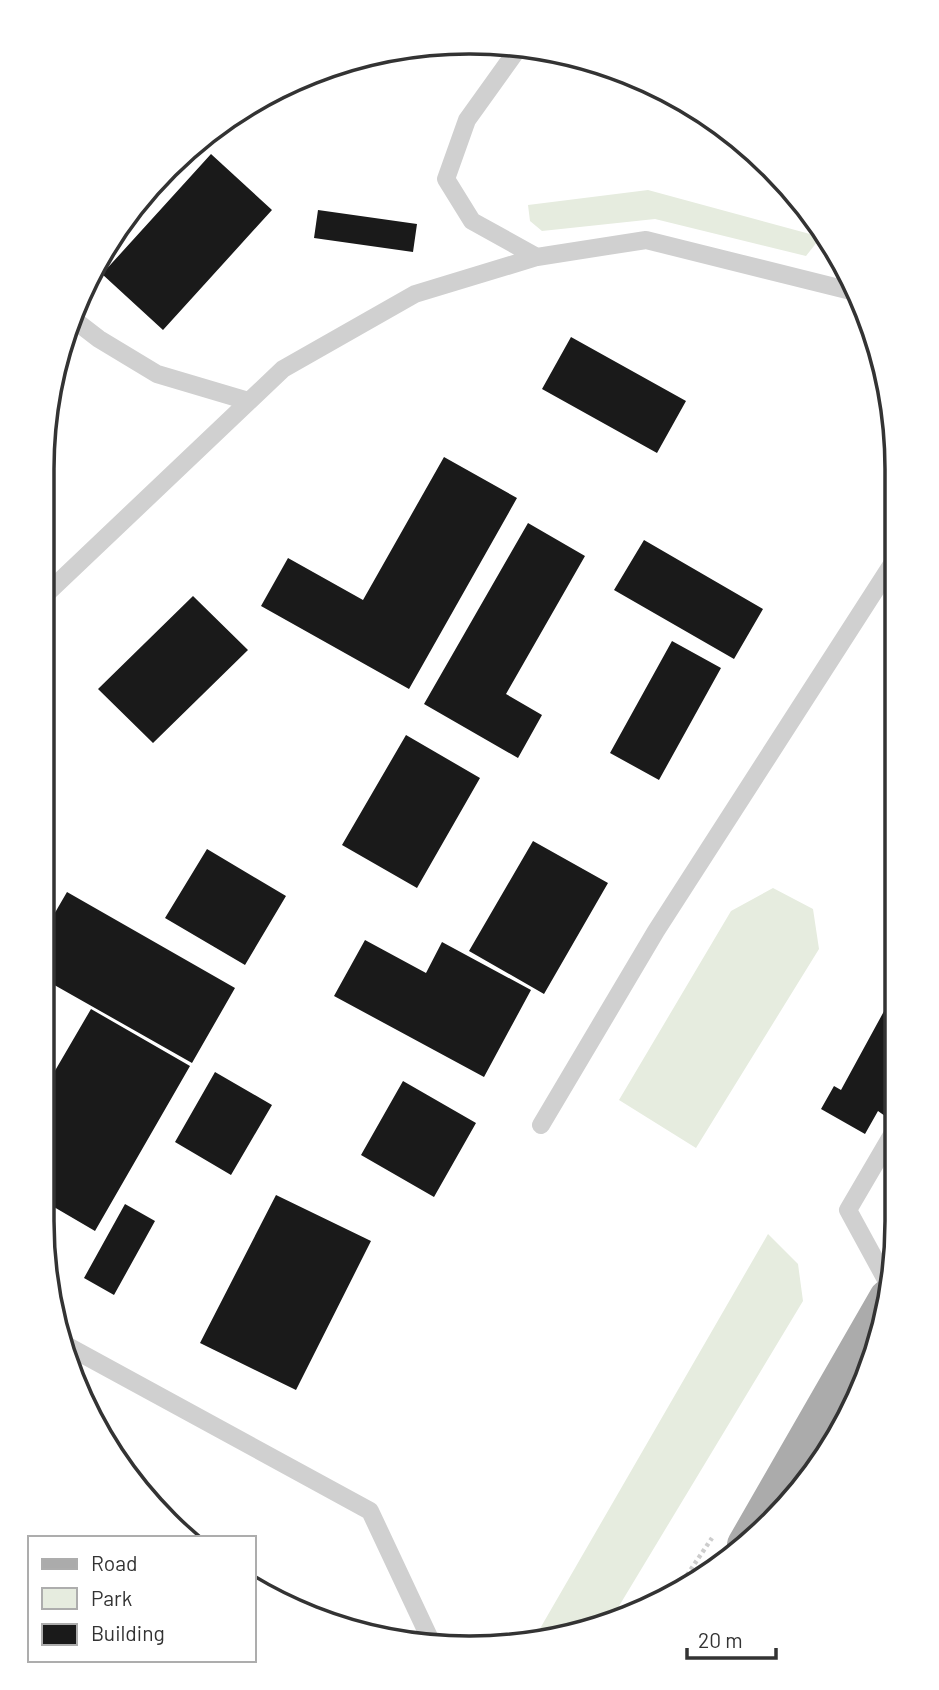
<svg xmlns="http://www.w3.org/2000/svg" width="939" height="1690" viewBox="0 0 939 1690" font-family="Barlow,sans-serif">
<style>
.green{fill:#e6ecdf}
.building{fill:#1a1a1a}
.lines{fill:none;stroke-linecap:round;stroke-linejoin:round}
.path{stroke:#cdcdcd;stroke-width:4.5;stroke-dasharray:3.5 3.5;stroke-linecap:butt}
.service{stroke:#d0d0d0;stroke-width:18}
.primary{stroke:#ababab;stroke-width:38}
.rim{fill:none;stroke:#333;stroke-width:3.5}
</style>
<rect width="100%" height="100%" fill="#fff"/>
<path class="green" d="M648 190 821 237 806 256 655 219 542 231 530 221 528 205Z
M773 888 813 909 819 949 696 1148 619 1100 731 911Z
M768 1234 798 1264 803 1301 610 1621 534 1639Z"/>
<path class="building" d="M211 154 272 210 163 330 102 274Z
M318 210 417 224 413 252 314 238Z
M571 337 686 401 657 453 542 389Z
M444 457 517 498 409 689 261 606 288 558 363 600Z
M528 523 585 556 506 694 542 715 518 758 424 704Z
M644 540 763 609 734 659 614 590Z
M193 596 248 650 153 743 98 689Z
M672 641 721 668 659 780 610 753Z
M406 735 480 778 417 888 342 845Z
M533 841 608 883 544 994 469 951Z
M207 849 286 896 245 965 165 918Z
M67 892 235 988 192 1063 42 978V935Z
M365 940 426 973 442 942 531 990 484 1077 334 996Z
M895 991 896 1097 885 1116 878 1111 865 1134 821 1109 834 1086 841 1090Z
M91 1009 190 1066 95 1231 42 1200V1093Z
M215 1072 272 1105 231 1175 175 1142Z
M403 1081 476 1123 434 1197 361 1155Z
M276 1195 371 1241 296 1390 200 1343Z
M125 1204 155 1221 114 1295 84 1278Z"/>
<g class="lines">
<path class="path" d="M679 1587 712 1538"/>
<path class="service" d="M520 46 467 120 446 179 472 221 537 257
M73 319 99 339 157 374 248 401
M43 597 283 369 415 294 537 257 646 240 855 292
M541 1125 656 931 894 561
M890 1287 848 1210 896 1128
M62 1343 370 1511 431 1641"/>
<path class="primary" d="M746 1545 888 1298"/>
</g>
<path d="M0 0H939V1690H0ZM469 54H470A415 415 0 0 1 885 469V1221A415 415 0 0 1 470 1636H469A415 415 0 0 1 54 1221V469A415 415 0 0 1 469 54Z" fill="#fff" fill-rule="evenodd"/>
<path class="rim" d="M469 54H470A415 415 0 0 1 885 469V1221A415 415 0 0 1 470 1636H469A415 415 0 0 1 54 1221V469A415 415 0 0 1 469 54Z"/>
<rect x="28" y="1536" width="228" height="126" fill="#ffffff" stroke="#adadad" stroke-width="2"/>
<rect x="42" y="1559" width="35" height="10" fill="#ababab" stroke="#adadad" stroke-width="2"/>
<text x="91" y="1571" font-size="21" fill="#333333">Road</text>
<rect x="42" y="1588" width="35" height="21" fill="#e6ecdf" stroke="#adadad" stroke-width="2"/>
<text x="91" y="1606" font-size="21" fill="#333333">Park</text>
<rect x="42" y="1624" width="35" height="21" fill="#1a1a1a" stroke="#adadad" stroke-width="2"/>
<text x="91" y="1641" font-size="21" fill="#333333">Building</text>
<path d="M687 1648v10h89v-10" fill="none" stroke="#333333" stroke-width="3.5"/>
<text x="698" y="1648" font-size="21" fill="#333333" stroke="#ffffff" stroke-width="5" paint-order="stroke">20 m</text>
</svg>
